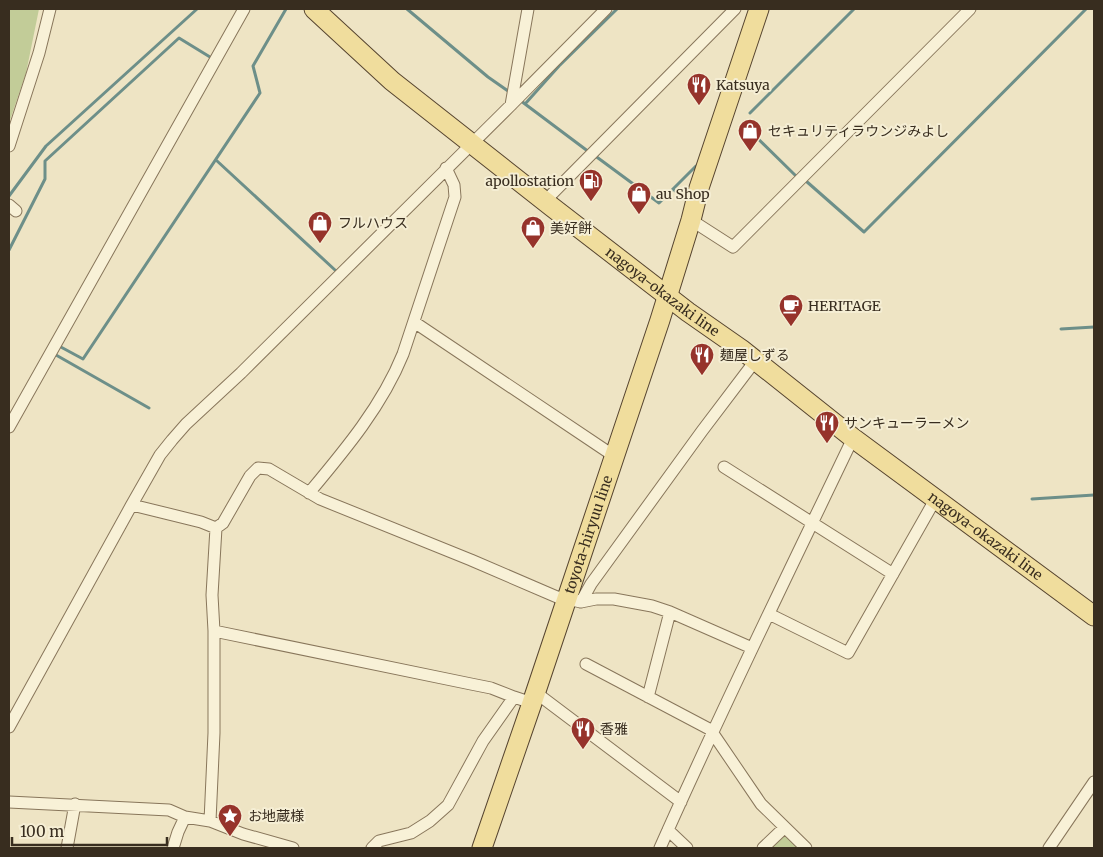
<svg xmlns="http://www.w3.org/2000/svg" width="1103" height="857" viewBox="0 0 1103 857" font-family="Merriweather,'Noto Sans JP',serif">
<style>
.green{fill:#c2cc98}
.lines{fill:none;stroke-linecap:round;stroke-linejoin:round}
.stream{stroke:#6d8f89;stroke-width:3}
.minor-casing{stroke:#88765b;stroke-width:13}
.primary-casing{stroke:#56442f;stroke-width:21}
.minor{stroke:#f8f1d7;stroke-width:11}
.primary{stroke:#f0dd9d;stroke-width:19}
.labels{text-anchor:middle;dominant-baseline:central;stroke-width:4;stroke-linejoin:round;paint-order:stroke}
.poi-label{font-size:14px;fill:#382d1f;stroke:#f5eed4;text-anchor:start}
.street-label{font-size:14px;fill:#382d1f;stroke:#f5eed4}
</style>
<rect width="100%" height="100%" fill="#eee4c4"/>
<path class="green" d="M9 9H39L26 73 9 123Z
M784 831 801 848H766Z"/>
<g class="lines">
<path class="stream" d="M407 9 488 77 511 93
M520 100 525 104 559 66 617 9
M525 104 589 152
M750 113 854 9
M747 128 796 176
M594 155 659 203 696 166
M216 160 335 270
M806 181 864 232 1086 9
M673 189 684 199
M9 196 46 146 197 9
M9 250 45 179V161L179 38 210 57
M1061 329 1094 327
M59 346 83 359 260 93 253 66 286 9
M53 356 56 355 149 408
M1032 499 1094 495"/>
<defs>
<path id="minor" d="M511 105 528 9
M9 146 39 53 50 9
M545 201 735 9
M9 205 16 211
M691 220 733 247 970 9
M414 322 614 456
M9 427 244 9
M724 467 893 574
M309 493C345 450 382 406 403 354L455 197 454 185 446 168
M132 505 201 522 216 528
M216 528 223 523 250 476 258 468 269 469 320 499 471 560 557 597 581 602 596 599H614L652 606 670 612 752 648
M581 602 591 584 702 431 755 361
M769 614 848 653 936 498
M214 631 471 684 491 688 514 697
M586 664 713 731
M535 692 681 802
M648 697 670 612
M9 727 131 506 160 455 172 440 186 424 241 373 511 105 606 9
M712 732 761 804 806 848
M9 802 169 810 185 817 210 821 243 834 293 848
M210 821 214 733V631L212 595 216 528
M668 830 687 848
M67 848 75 804
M173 848 178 832 185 817
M372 848 379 841 411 833 430 821 448 805 483 741 514 697 532 703
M660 848C721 710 788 574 853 438
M763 848 784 828
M1049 848 1094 782"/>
<g id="primary">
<path id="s1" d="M314 9 392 81 552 207 688 312 741 349 853 438 1094 616"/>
<path id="s2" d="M482 848 532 703 660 320 691 220 699 188 759 9"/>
</g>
</defs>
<use href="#minor" class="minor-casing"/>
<use href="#primary" class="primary-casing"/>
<use href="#minor" class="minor"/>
<use href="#primary" class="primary"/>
</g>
<defs>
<symbol id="restaurant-pin" viewBox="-11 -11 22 30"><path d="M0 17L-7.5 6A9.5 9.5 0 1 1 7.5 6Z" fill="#96332b" stroke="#f5eed4"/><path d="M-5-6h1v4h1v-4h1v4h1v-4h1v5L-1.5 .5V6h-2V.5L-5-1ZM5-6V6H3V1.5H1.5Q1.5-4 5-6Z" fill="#fff"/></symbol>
<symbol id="shop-pin" viewBox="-11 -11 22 30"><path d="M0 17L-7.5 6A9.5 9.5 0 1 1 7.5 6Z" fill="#96332b" stroke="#f5eed4"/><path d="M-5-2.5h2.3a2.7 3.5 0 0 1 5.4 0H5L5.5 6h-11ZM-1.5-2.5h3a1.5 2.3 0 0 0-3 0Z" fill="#fff"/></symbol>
<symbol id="fuel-pin" viewBox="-11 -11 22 30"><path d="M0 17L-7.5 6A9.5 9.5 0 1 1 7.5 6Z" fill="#96332b" stroke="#f5eed4"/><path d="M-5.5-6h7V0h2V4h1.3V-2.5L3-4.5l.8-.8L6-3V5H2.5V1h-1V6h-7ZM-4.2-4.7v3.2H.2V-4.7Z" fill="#fff"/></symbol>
<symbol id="cafe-pin" viewBox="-11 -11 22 30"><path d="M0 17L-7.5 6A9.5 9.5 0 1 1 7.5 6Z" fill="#96332b" stroke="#f5eed4"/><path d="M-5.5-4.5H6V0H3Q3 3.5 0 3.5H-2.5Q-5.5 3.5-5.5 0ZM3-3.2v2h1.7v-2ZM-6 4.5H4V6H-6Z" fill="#fff"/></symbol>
<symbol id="sight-pin" viewBox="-11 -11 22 30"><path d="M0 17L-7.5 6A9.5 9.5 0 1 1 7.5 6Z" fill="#96332b" stroke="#f5eed4"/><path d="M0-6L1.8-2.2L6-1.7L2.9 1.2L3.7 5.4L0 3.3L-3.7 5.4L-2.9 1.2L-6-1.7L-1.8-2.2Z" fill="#fff"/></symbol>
</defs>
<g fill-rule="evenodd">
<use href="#restaurant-pin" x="685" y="71" width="28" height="38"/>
<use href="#shop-pin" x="736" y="117" width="28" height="38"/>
<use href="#fuel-pin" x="577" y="167" width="28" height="38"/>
<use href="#shop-pin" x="625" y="180" width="28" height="38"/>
<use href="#shop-pin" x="306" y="209" width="28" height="38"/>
<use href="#shop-pin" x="519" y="214" width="28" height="38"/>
<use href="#cafe-pin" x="777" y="292" width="28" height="38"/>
<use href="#restaurant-pin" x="688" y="341" width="28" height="38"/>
<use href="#restaurant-pin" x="813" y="409" width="28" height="38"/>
<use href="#restaurant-pin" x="569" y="715" width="28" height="38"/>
<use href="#sight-pin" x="216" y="802" width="28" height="38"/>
</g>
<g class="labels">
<g class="poi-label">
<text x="716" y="85">Katsuya</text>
<text x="768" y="131">セキュリティラウンジみよし</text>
<text x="574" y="181" text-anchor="end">apollostation</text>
<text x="656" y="194">au Shop</text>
<text x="338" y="223">フルハウス</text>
<text x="550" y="228">美好餅</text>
<text x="808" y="306">HERITAGE</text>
<text x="720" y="355">麺屋しずる</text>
<text x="844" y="423">サンキューラーメン</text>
<text x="600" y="729">香雅</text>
<text x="248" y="816">お地蔵様</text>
</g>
<g class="street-label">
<text stroke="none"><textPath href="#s1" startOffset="449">nagoya-okazaki line</textPath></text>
<text stroke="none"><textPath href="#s2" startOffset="331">toyota-hiryuu line</textPath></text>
<text stroke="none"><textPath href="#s1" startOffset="854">nagoya-okazaki line</textPath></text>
</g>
</g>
<rect width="1103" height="857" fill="none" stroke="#382d1f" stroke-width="20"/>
<path d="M12 837v8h155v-8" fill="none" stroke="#382d1f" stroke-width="2.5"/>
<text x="20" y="837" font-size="15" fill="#382d1f" stroke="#f5eed4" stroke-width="4" paint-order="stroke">100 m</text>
</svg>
